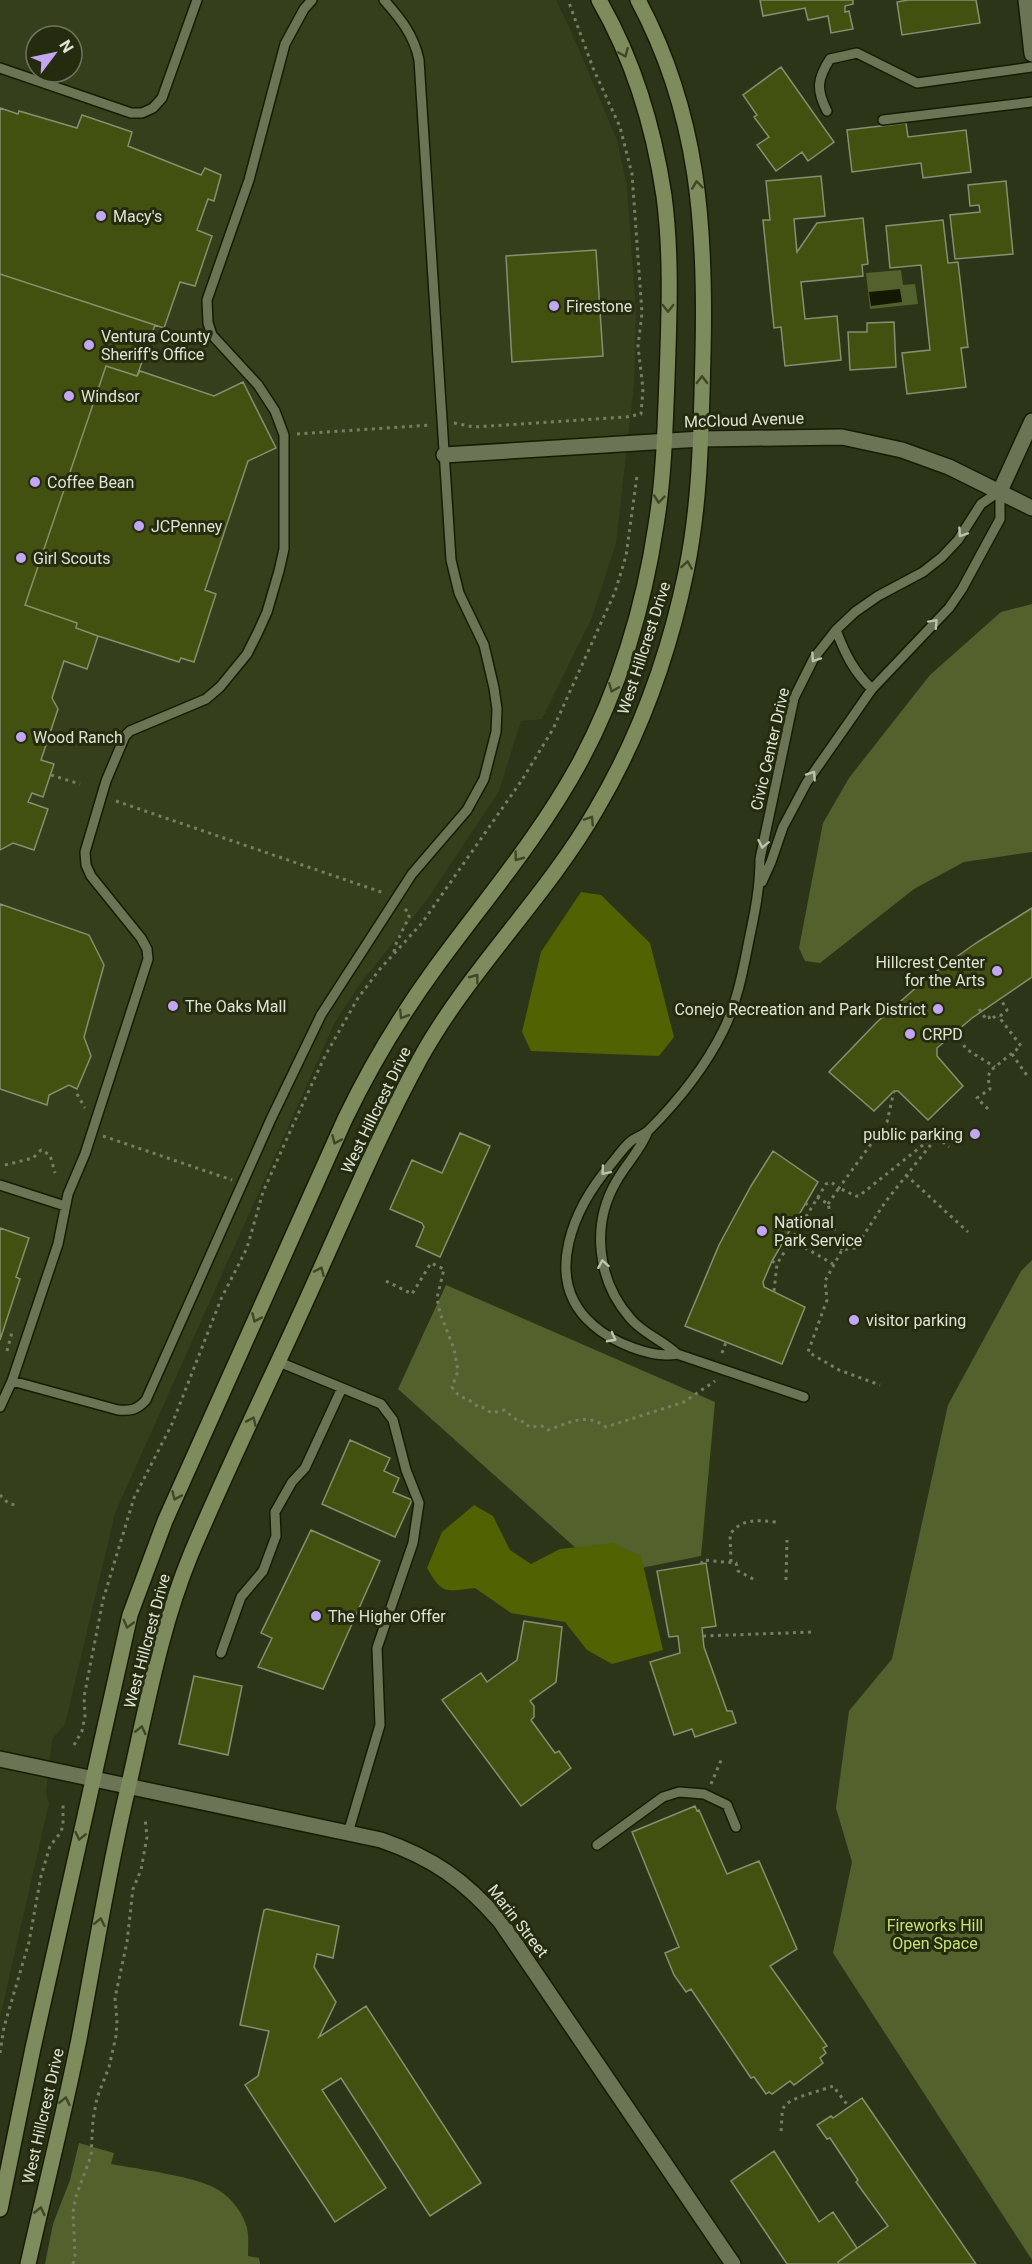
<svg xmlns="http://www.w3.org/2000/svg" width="1032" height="2264" viewBox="0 0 1032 2264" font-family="Roboto,sans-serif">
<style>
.built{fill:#363f1b;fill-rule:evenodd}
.green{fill:#53612c}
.forest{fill:#506201}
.water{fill:#121801}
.building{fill:#435110;stroke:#868f6f;stroke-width:1.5}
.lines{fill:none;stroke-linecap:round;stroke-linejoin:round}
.lane-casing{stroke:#161c02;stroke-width:12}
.street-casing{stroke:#161c02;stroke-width:18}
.secondary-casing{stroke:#161c02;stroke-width:18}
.path{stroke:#777e66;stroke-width:3;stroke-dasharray:3 4.5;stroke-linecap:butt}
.lane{stroke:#6b7455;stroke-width:9}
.street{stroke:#6b7455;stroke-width:15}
.secondary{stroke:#7e8b5d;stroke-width:15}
.oneway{stroke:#3f4826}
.oneway2{stroke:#bcc2ad}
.poi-dot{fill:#c3a7f2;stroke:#242b0f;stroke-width:2}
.labels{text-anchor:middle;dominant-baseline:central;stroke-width:6;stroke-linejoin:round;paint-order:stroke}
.poi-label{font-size:16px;fill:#dee4d3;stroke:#242b0f;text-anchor:start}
.street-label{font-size:16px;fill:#dee4d3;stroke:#242b0f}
.park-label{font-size:16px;fill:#c6e273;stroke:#242b0f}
</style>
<rect width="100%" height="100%" fill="#2d3519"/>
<path class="built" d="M0 0H556L570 29 617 140 627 187 636 313 634 385 616 543 592 617 542 719 521 721 499 791 426 901 357 988 334 1024 115 1513 65 1724 52 1739 46 1793 49 1803 0 2017ZM36 36H72V72H36Z"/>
<path class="green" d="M901 270 903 285 915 284 918 304 870 309 866 273Z
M1032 604V852L964 862 914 889 820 963 805 961 799 948 823 823 849 778 930 675 1001 612Z
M1032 1260V2260L833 1953 852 1862 836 1808 849 1711 892 1659 948 1405 1021 1271Z
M446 1285 715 1402 701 1556 606 1575 398 1389Z
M79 2143 114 2153 111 2164C137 2169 201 2177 220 2191 232 2199 243 2213 247 2228 249 2237 248 2247 248 2256L259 2258 260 2264H45L53 2224 70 2180Z"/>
<path class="forest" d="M581 892 601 895 650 943 674 1037 659 1056 531 1051 522 1032 541 952Z
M474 1505 493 1516 510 1550 531 1564 560 1549 613 1543 641 1556 663 1650 612 1664 587 1650 565 1622 511 1613 475 1588C446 1591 443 1596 427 1568L442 1532Z"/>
<path class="water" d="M900 289 902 302 871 306 869 292Z"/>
<path class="building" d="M760 0H853V4L845 6V12L849 11 853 29 831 33 828 16 808 20 805 8 763 16Z
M908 0H976L980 23 902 35 897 2Z
M781 67 834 142 808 161 802 152 776 171 757 145 769 137 754 117 757 115 743 95Z
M0 108 18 114 19 111 77 128 82 115 132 132 128 146 201 175 205 168 221 175 214 201 208 199 197 230 212 236 195 286 180 282 164 328 0 274Z
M906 123 908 137 966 130 971 172 923 178 921 163 852 172 847 130Z
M821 176 825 216 794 219 797 252 817 223 863 218 868 264 862 265 863 276 801 282 805 319 837 316 841 360 785 366 781 327 774 328 763 220H770L766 181Z
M1006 181 1013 254 955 259 950 215 980 212 979 205 970 206 968 185Z
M943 220 948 263 958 262 968 347 961 348 966 387 907 394 902 353 930 350 921 265 890 268 886 226Z
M596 250 603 356 512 362 506 256Z
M0 274 155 325 137 376 106 366 25 605 77 623 76 628 98 636 87 669 64 661 52 698 58 709 41 760 54 764 43 797 32 793 28 802 48 809 34 850 13 843 0 850Z
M894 322 896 367 850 370 848 332H867V323Z
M106 366 137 376 140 371 214 396 243 382 276 448 248 461 205 590 216 594 194 662 181 658 179 662 98 636 76 628 77 623 25 605Z
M0 904 89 935 104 965 84 1037 91 1056 77 1089 69 1085 49 1095 47 1105 0 1089Z
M1032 908V977L972 1018 937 1048V1056L963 1086 928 1120 898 1091H894L874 1111 829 1072 877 1022 927 978 976 943Z
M460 1133 490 1146 440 1257 416 1246 424 1227 422 1223 390 1209 412 1160 442 1173Z
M773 1151 818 1182 772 1261 763 1282 764 1287 805 1307 782 1364 685 1326 719 1245 751 1186Z
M0 1228 29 1238 16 1277 20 1279 0 1340Z
M350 1440 390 1458 384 1471 399 1478 393 1492 412 1500 395 1537 322 1504Z
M311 1530 380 1561 323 1689 258 1667 272 1638 261 1633Z
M706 1563 716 1626 702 1628 704 1647 727 1711H732L736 1723 695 1737 692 1729 674 1735 650 1662 680 1653 678 1636 669 1637 657 1571Z
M524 1621 562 1627 556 1682 530 1701 534 1706V1717L531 1720 555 1753 559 1751 571 1768 521 1806 442 1700 481 1673 487 1682 517 1660Z
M194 1676 242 1686 228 1755 179 1744Z
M695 1806 697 1811 699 1810 727 1874 759 1861 797 1949 770 1966 827 2046 823 2048 826 2053 820 2058 823 2063 794 2085 790 2081 772 2094 769 2092 766 2094 754 2077 751 2078 691 1989 686 1992 674 1975 665 1953 679 1947 632 1832Z
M267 1909 339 1926 333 1958 317 1954 314 1967 336 2002 319 2037 366 2006 481 2183 430 2216 341 2078 322 2090 386 2188 335 2222 245 2085 258 2076 269 2031 240 2025 264 1910Z
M862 2098 976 2264H839L838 2262 888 2226 856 2182 858 2180 830 2138 827 2139 817 2125 831 2116 833 2118Z
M774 2151 819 2222 833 2212 857 2248 838 2262 839 2264H787L731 2181Z"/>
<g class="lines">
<defs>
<path id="lane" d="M0 68 131 113H142L153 108 162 98 197 0
M827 111C816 90 817 79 830 59L857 53 917 83 1032 67
M883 120 1032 102
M836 630C845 654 854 672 872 689
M762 882 771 862 783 827 807 782 872 689 949 608 962 589 1000 519V491
M648 1131C640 1151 626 1164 616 1182 591 1225 597 1280 630 1318 643 1334 663 1340 677 1354L804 1397
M0 1185 65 1206
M677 1354C652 1359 612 1342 593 1325 540 1279 575 1206 612 1163 618 1156 623 1148 630 1142 636 1137 644 1135 649 1130 677 1102 705 1067 723 1031 737 1003 743 971 749 940 755 912 760 887 760 859L794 698 814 658 836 630 855 612 878 596 923 572 942 557 958 540 981 504 1000 491
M279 1362 381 1404 393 1420 406 1470 419 1503 413 1543 377 1648 380 1725 348 1833
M12 1381 58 1244 68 1194 85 1154 148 959 147 949 141 938 91 876 86 865 85 852 106 781 125 736 130 731 206 699 220 687 247 654 258 632 267 612 279 571 284 549V435L275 411 258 385 212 335 208 323 207 300 249 180 285 44 304 9 312 0
M0 1407 12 1381 118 1410C131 1411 137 1410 146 1400L271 1119 321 1015 412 874 467 810 484 779 496 732 497 709 494 688 484 645 459 593 451 560 419 60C414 35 400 18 384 0
M221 1653 241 1597 263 1571 276 1536 275 1512 292 1482 305 1468 342 1388
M597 1845 663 1797 679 1792 704 1794 727 1805 736 1827"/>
<path id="street" d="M1026 0 1032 54
M444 455 701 439 842 437 902 450 949 467 1032 508
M1000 491 1032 421
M0 1759 381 1840C433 1858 464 1880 500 1921L733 2264"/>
<path id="secondary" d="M0 2209 33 2048 130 1615 165 1521 345 1119C371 1065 401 1015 436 967 485 900 540 836 580 762 619 690 644 606 656 525 664 477 665 428 667 379 669 319 672 256 664 196 654 129 633 59 599 0
M28 2264C45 2189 64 2114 79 2039 95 1955 108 1871 128 1788 146 1710 160 1629 191 1554 229 1464 272 1377 312 1288 347 1211 380 1132 421 1057 470 969 546 897 596 810 639 737 669 654 686 572 701 500 701 427 703 354 706 228 699 114 638 0"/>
</defs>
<use href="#lane" class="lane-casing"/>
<use href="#street" class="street-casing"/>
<use href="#secondary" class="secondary-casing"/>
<path class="path" d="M454 423 474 427 626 417 641 414 643 389 638 346 642 313 632 174 620 127 593 68 568 0
M297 434 430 425
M51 775 80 784
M116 801 384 893
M394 952 395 946 409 917V913L404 908
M1032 977V978
M979 1009 986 1019 989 1017 990 1020 997 1015 999 1017
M956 1032 966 1049 995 1067
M1012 1054 1028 1077
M77 1094 85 1108
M988 1109 977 1098 990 1089 988 1078 990 1071 1021 1046 999 1017 1007 1010 1000 998
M103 1136 232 1180
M937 1137 949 1147
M5 1165 33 1158 41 1150 50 1155 55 1173
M906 1175 968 1232
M817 1197 828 1204 838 1244 842 1250
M805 1203 811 1207
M828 1204 839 1188 856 1196H859L933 1137H937L886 1201 855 1248 842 1250 825 1281 827 1300 808 1352 839 1370 880 1385
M792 1240 833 1264
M772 1261 777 1264
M386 1281 412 1294 431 1263 444 1269 437 1298 440 1313 454 1349 458 1371 452 1387C460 1401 468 1396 478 1407H482L492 1413 504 1410 518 1421 525 1422 529 1427 542 1426 548 1430C569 1423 586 1412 606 1427L684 1402 715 1381
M774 1291 777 1264 826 1184 831 1182 839 1188 887 1122 894 1091
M7 1351 12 1332
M722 1353 726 1342
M0 1495 8 1503 15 1505
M731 1562 730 1534C743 1518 757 1520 776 1522
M701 1564 703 1560 736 1563 738 1571 757 1581
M786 1580 787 1540
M703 1636 813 1632
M74 1745 82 1731 85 1716 84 1697 103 1600 134 1498 172 1424 221 1299 247 1248 263 1192 293 1125 325 1056 358 998 380 969 422 923 522 780 553 729 615 592 626 556 637 476
M711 1784 722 1758
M0 2053 4 2027 29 1942 41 1876 50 1846 61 1832 63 1825V1803
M781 2131C782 2124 781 2113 784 2107 788 2098 824 2090 833 2086L849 2107
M73 2264 75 2255 73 2212 76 2196 91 2156 93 2120 97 2098 109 2067 116 2036 117 2020 115 1998 127 1942 133 1889 141 1870 147 1837 145 1818"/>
<use href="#lane" class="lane"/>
<use href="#street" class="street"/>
<use href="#secondary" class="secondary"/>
</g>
<defs><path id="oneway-chevron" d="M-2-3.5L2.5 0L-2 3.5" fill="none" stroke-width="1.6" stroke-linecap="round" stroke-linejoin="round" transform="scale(1.5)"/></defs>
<g class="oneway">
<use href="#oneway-chevron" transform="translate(624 53) rotate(67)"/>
<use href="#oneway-chevron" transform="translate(697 185) rotate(-97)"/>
<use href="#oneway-chevron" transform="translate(668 308) rotate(90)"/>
<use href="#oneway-chevron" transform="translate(702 380) rotate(-89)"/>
<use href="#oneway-chevron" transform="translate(659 499) rotate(96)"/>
<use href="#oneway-chevron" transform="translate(687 565) rotate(-81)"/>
<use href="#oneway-chevron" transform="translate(613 688) rotate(112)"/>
<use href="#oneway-chevron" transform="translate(590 820) rotate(-57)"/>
<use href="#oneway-chevron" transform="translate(518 857) rotate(127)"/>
<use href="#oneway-chevron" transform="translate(475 978) rotate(-53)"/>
<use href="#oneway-chevron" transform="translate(403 1015) rotate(122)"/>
<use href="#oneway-chevron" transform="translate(336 1140) rotate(114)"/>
<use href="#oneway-chevron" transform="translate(320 1271) rotate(-66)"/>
<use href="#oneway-chevron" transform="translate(256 1318) rotate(114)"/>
<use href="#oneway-chevron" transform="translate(252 1421) rotate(-66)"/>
<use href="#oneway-chevron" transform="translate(176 1496) rotate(114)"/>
<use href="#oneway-chevron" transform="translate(128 1624) rotate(105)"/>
<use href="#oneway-chevron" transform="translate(141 1730) rotate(-77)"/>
<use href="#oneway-chevron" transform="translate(80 1836) rotate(103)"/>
<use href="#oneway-chevron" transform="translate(100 1922) rotate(-79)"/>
<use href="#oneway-chevron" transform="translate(65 2101) rotate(-77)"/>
<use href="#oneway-chevron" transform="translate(40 2211) rotate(-77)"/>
</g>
<g class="oneway2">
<use href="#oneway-chevron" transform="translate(962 533) rotate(124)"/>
<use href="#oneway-chevron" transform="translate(934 623) rotate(-47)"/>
<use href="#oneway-chevron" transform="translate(815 658) rotate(124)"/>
<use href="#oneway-chevron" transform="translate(812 775) rotate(-56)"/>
<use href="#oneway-chevron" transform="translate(763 844) rotate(102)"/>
<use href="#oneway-chevron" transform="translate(605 1171) rotate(130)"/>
<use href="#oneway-chevron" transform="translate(603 1264) rotate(-100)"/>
<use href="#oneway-chevron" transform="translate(612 1338) rotate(28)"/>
</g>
<g class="poi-dot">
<circle cx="101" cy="216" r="6"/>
<circle cx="554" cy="306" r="6"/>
<circle cx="89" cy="345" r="6"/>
<circle cx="69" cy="396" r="6"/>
<circle cx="35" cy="482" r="6"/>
<circle cx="139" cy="526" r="6"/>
<circle cx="21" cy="558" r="6"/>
<circle cx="21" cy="737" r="6"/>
<circle cx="997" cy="971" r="6"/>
<circle cx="173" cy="1006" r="6"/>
<circle cx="938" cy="1009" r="6"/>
<circle cx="910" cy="1034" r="6"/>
<circle cx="975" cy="1134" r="6"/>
<circle cx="762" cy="1231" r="6"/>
<circle cx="854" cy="1320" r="6"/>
<circle cx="316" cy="1616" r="6"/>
</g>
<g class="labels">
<g class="poi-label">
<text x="113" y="216">Macy's</text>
<text x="566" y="306">Firestone</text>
<text x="101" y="336">Ventura County<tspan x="101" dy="18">Sheriff's Office</tspan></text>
<text x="81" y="396">Windsor</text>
<text x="47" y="482">Coffee Bean</text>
<text x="151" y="526">JCPenney</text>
<text x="33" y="558">Girl Scouts</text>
<text x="33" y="737">Wood Ranch</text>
<text x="985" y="962" text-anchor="end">Hillcrest Center<tspan x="985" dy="18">for the Arts</tspan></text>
<text x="185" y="1006">The Oaks Mall</text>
<text x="926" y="1009" text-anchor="end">Conejo Recreation and Park District</text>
<text x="922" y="1034">CRPD</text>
<text x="963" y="1134" text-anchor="end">public parking</text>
<text x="774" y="1222">National<tspan x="774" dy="18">Park Service</tspan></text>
<text x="866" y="1320">visitor parking</text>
<text x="328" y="1616">The Higher Offer</text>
</g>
<g class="street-label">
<text transform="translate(744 420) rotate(-2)">McCloud Avenue</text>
<text transform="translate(644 648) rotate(-72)">West Hillcrest Drive</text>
<text transform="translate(770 749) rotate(-77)">Civic Center Drive</text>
<text transform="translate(376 1110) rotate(-64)">West Hillcrest Drive</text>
<text transform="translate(147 1641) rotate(-75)">West Hillcrest Drive</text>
<text transform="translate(518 1921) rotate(52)">Marin Street</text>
<text transform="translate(43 2116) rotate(-77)">West Hillcrest Drive</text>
</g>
<g class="park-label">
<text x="935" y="1925">Fireworks Hill<tspan x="935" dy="18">Open Space</tspan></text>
</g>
</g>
<g transform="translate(54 54) rotate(58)"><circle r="28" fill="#242b0f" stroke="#6e755d" stroke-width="1.5"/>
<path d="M0-4.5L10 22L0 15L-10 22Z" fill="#c3a7f2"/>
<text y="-9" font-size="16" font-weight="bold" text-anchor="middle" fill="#dee4d3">N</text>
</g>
</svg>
